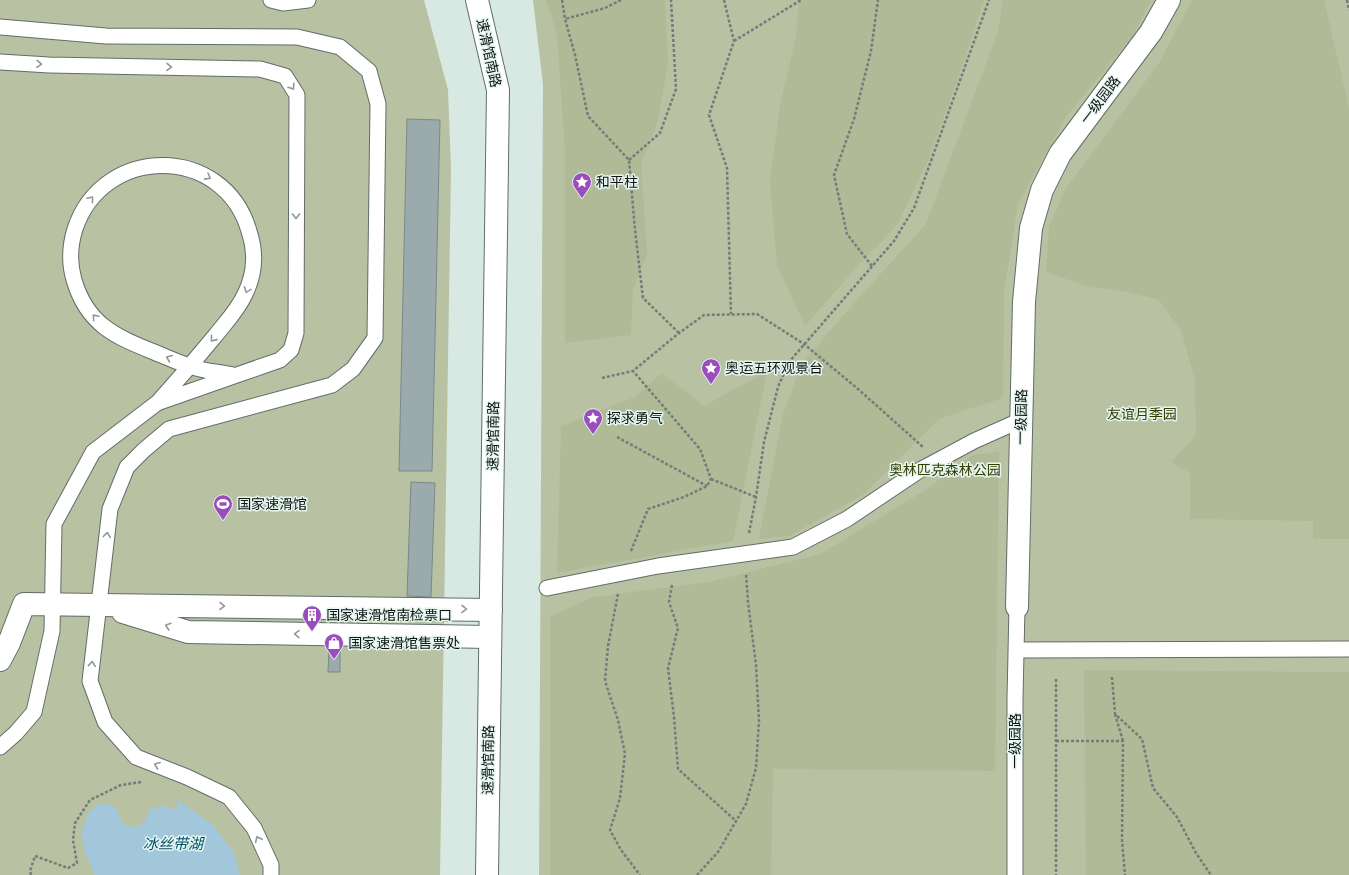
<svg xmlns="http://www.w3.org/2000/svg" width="1349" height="875" viewBox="0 0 1349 875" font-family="'Archivo Narrow','Noto Sans SC',sans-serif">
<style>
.green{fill:#b8c1a2}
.forest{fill:#b0ba97}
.water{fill:#a2c7db}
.building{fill:#9babad;stroke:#79898b}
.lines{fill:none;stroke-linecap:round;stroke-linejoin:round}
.lane-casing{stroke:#606e6a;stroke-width:17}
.street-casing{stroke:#606e6a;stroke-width:24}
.secondary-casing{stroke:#606e6a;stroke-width:24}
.path{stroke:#727d7a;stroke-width:2.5;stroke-dasharray:3 2;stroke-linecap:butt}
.lane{stroke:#fff;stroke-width:15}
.street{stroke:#fff;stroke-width:22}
.secondary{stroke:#fff;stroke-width:22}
.oneway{stroke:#939695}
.labels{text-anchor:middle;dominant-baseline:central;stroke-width:3;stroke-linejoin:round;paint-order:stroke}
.street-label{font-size:14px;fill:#0f1513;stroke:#e5f5f0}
.poi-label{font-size:14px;fill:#0f1513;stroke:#e5f5f0;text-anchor:start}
.park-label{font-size:14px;fill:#323d02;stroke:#e5f5f0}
.water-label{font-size:15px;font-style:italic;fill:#064f6b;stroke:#e5f5f0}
</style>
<rect width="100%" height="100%" fill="#d8e8e3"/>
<path class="green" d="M0 0H424L448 90 451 168 440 875H0Z
M533 0H1349V875H539L543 84Z"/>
<path class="forest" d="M546 0H665L668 63 658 120 641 165 647 254 633 291 631 335 565 343V151L557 35Z
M799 0H984L960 73 928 161 897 225 854 270 805 326 777 265 770 182 780 105 796 37Z
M1003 0H1151L1133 35 1066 117 1018 204 1004 292 1003 398 939 419 864 494 790 536 759 539 783 414 801 365 847 311 926 224 998 32Z
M1192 0H1324L1349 108V539H1313V521L1190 519V473L1171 462 1196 435 1195 380 1181 330 1159 300 1123 291 1089 287 1046 272 1049 227 1066 188 1159 63Z
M767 371 733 541 557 573 561 426 635 397 662 373 704 406Z
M999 452 995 771 773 769 771 875H550V617L593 597 710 582 820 554 924 491 973 455Z
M1084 670 1349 672V875H1086Z"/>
<path class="water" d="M178 800 213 825 234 852 240 875H95L83 847 82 831 88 814 97 805 108 803 115 807 124 825 135 827 144 823 151 808 164 806 176 810Z"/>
<path class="building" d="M407 119 440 120 432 471H399Z
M411 482 435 483 431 597 407 596Z
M329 648H340V672H328Z"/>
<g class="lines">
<defs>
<path id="lane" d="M271 0 283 3 308 0
M0 27 106 36 297 37 340 47 369 71 378 104 375 338 353 369 332 385 169 429 144 450 127 467 110 509 90 681 105 722 136 757 187 777 229 797 254 828 271 865V875
M0 62 49 65 260 69 285 76 297 95 296 333 291 350 280 360 234 376 157 403 93 452 54 524 52 631 34 712 16 733 0 747
M159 401C178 380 197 358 215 336 226 322 238 310 245 294 255 274 256 252 249 231 224 144 103 144 75 229 70 245 69 263 74 280 87 324 114 336 154 352 166 357 177 362 189 366 203 371 218 372 233 375
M547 588 658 566 793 547 847 519 920 470 974 441 1021 420
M1016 650 1349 649
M1015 875V698L1017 607"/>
<path id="street" d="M1017 607 1024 302 1031 228 1042 190 1060 154 1151 32 1169 0
M123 612 188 632 490 637
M0 660 9 643 24 604 491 610"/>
<path id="secondary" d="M477 0 498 90 487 875"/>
</defs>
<use href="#lane" class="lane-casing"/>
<use href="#street" class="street-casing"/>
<use href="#secondary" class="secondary-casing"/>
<path class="path" d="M562 0 565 19
M621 0 605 8 565 19 575 55 588 116 629 160 635 230 643 298 679 333
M724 0 734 41 709 115 727 168 731 314
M1347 0 1349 10
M734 41 801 0
M629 160 660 133 676 89 671 0
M872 266 847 234 834 175 854 119 871 51 878 0
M602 378 633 371 679 333 704 315 757 314 804 344 858 389 923 447
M617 437 707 486
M711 479 756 497
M749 533 756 497 764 442 778 387 789 362 894 241 914 208 989 0
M631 551 648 509 684 497 707 486 711 479 700 449 633 371
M672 585 669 602 678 628 668 668 674 717 678 769 736 821
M618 594 608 646 605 681 618 720 625 754 620 798 610 830 621 850 640 875
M1112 677 1115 714 1142 739 1153 788 1177 817 1196 853 1211 875
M1056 679V875
M1115 714 1123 741
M1056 741H1123L1122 840 1125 875
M31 875 30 871 35 856 68 868 77 863 73 840 75 823 90 800 121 785 141 782
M697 875 718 852 746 804 756 768 759 721 756 665 748 602 746 573"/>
<use href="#lane" class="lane"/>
<use href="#street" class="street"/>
<use href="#secondary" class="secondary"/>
</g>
<defs><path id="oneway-chevron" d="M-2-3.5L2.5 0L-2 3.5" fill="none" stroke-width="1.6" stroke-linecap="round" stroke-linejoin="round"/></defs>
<g class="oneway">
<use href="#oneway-chevron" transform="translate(39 64) rotate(3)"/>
<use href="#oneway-chevron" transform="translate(169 67) rotate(1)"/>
<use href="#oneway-chevron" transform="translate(292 87) rotate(57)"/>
<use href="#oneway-chevron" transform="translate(208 177) rotate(29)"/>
<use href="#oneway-chevron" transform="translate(91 199) rotate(-50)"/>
<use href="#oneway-chevron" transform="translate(296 216) rotate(90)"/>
<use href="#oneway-chevron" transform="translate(247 290) rotate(111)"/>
<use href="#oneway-chevron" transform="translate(95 317) rotate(-131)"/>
<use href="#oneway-chevron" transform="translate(213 339) rotate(129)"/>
<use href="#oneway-chevron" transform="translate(169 358) rotate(-158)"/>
<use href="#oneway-chevron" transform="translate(107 535) rotate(-83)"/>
<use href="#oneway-chevron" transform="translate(222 606) rotate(1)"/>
<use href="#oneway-chevron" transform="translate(464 609) rotate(1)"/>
<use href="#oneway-chevron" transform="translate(168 626) rotate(-163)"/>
<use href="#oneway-chevron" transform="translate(297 634) rotate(-179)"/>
<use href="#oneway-chevron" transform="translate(92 664) rotate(-84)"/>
<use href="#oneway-chevron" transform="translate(157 765) rotate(-158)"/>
<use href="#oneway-chevron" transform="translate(258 839) rotate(-115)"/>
</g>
<defs>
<symbol id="sight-pin" viewBox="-11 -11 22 30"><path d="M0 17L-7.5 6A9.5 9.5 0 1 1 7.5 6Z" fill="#9c4dbd" stroke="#e5f5f0"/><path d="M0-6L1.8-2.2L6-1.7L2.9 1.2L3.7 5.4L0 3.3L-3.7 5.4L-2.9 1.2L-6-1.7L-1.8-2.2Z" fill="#fff"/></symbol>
<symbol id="stadium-pin" viewBox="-11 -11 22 30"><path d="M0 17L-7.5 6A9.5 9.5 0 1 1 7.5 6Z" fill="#9c4dbd" stroke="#e5f5f0"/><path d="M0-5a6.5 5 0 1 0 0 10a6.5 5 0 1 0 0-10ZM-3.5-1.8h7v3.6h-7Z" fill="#fff"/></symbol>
<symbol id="building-pin" viewBox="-11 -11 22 30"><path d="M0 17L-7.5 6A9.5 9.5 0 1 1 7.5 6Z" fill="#9c4dbd" stroke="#e5f5f0"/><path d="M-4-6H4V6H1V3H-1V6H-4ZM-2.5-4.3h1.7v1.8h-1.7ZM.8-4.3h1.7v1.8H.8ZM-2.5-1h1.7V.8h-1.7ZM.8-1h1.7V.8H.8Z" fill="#fff"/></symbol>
<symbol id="shop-pin" viewBox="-11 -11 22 30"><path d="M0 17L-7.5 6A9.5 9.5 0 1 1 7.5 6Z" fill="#9c4dbd" stroke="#e5f5f0"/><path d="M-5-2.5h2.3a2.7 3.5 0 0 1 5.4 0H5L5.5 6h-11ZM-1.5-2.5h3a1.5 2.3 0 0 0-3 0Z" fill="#fff"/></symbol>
</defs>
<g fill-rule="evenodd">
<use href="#sight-pin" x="571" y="171" width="22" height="30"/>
<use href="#sight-pin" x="700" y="357" width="22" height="30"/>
<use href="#sight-pin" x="582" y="407" width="22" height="30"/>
<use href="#stadium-pin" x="212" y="493" width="22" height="30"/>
<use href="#building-pin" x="301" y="604" width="22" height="30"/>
<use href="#shop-pin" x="323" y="632" width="22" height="30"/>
</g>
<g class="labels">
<g class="street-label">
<text transform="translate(489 53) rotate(78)">速滑馆南路</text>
<text transform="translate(1100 100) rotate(-53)">一级园路</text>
<text transform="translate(1021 417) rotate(-89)">一级园路</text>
<text transform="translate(493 436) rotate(-89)">速滑馆南路</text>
<text transform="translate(1015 741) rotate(-90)">一级园路</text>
<text transform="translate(488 760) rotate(-89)">速滑馆南路</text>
</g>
<g class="poi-label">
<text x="596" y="182">和平柱</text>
<text x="725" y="368">奥运五环观景台</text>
<text x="607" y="418">探求勇气</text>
<text x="237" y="504">国家速滑馆</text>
<text x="326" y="615">国家速滑馆南检票口</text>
<text x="348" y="643">国家速滑馆售票处</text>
</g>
<g class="park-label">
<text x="1142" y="414">友谊月季园</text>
<text x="945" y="470">奥林匹克森林公园</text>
</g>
<g class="water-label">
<text x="173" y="843">冰丝带湖</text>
</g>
</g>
</svg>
